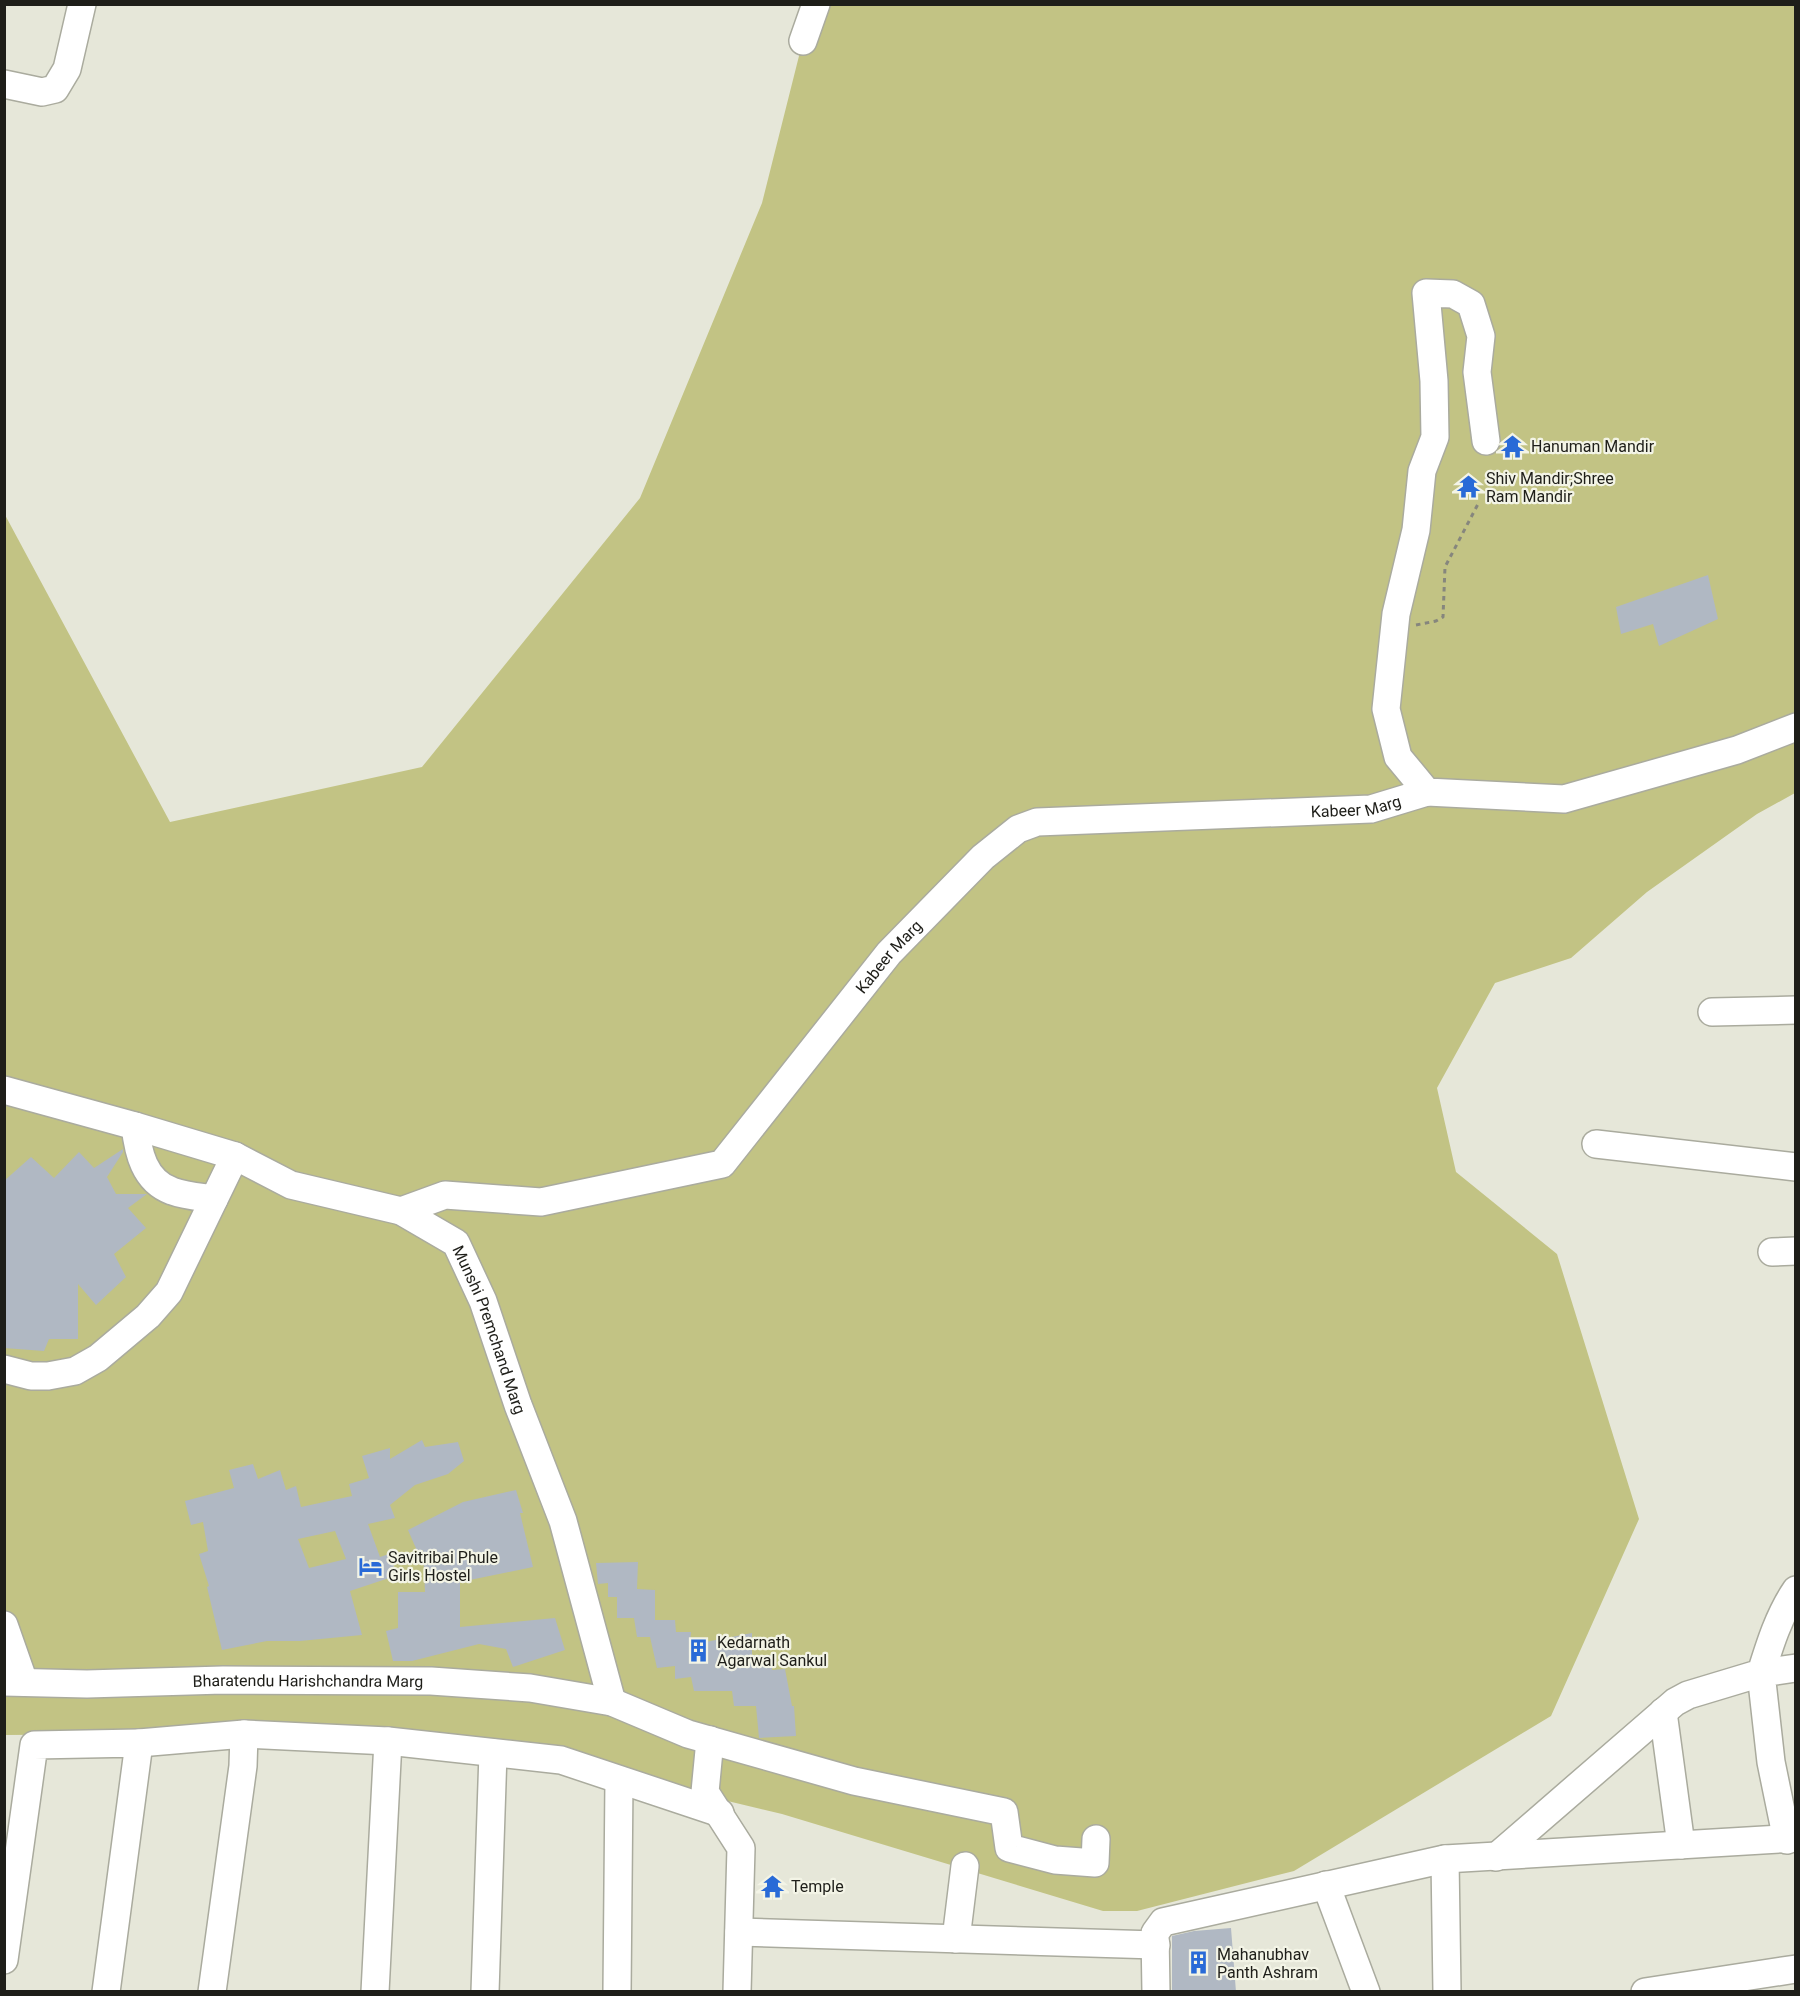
<svg xmlns="http://www.w3.org/2000/svg" width="1800" height="1996" viewBox="0 0 1800 1996" font-family="Roboto,sans-serif">
<style>
.green{fill:#c2c384}
.building{fill:#b0b8c3;fill-rule:evenodd}
.lines{fill:none;stroke-linecap:round;stroke-linejoin:round}
.minor-casing{stroke:#aaab9e;stroke-width:30}
.path{stroke:#86867d;stroke-width:3;stroke-dasharray:4.5 4.5;stroke-linecap:butt}
.minor{stroke:#fff;stroke-width:27}
.labels{text-anchor:middle;dominant-baseline:central;stroke-width:4.5;stroke-linejoin:round;paint-order:stroke}
.poi-label{font-size:16px;fill:#1e1e19;stroke:#f3f4e6;text-anchor:start}
.street-label{font-size:16px;fill:#1e1e19;stroke:#f3f4e6}
</style>
<rect width="100%" height="100%" fill="#e6e7d9"/>
<path class="green" d="M816 5H1795V793L1757 814 1647 892 1571 958 1495 983 1437 1088 1456 1172 1557 1254 1639 1519 1551 1716 1294 1871 1137 1911H1103L782 1814 440 1732 5 1735 4 513 170 822 422 767 640 498 762 203 800 52Z"/>
<path class="building" d="M1708 575 1718 619 1659 646 1653 624 1621 634 1616 607Z
M123 1149V1152L107 1177 116 1194H147L128 1208 146 1228 114 1254 126 1277 96 1305 78 1284V1339H49L44 1351 4 1348V1181L31 1157 54 1178 79 1152 94 1168Z
M422 1440 425 1447 458 1442 464 1461 448 1474 415 1485 390 1505 395 1518 368 1524 380 1557 392 1553 395 1576 350 1591 362 1635 300 1641H267L222 1650 207 1587 209 1586 199 1554 208 1551 203 1522 191 1525 185 1501 234 1488 229 1470 253 1464 258 1479 280 1470 286 1490 296 1486 301 1507 352 1496 349 1484 369 1478 362 1456 390 1448V1459ZM335 1531 346 1559 309 1568 298 1539Z
M516 1490 523 1513H520L533 1567 460 1582V1627L555 1618 565 1650 513 1667 506 1649 479 1644 412 1661H393L386 1631 398 1628V1592H425L423 1550 418 1553 408 1530 463 1502Z
M638 1562 637 1589 655 1590V1620H675L676 1632H691L690 1645 752 1633V1655H772V1670L785 1669 792 1706H794L796 1736 759 1738 756 1706H734L732 1691H694L691 1677 675 1679V1666L657 1668 650 1637H637L634 1618H617V1597H608V1583L598 1584 596 1563Z
M1231 1928 1236 1992H1172V1936L1194 1931Z"/>
<g class="lines">
<defs>
<g id="minor">
<path d="M803 41 816 4"/>
<path d="M4 84 42 92 55 89 67 69 82 4"/>
<path d="M1486 441 1477 372 1481 336 1471 304 1453 294 1426 293 1434 381 1435 437 1422 471 1416 530 1396 614 1386 709 1398 757 1427 792 1564 799 1737 750 1796 727"/>
<path d="M1712 1012 1796 1010"/>
<path id="s1" d="M4 1090 135 1126 235 1156 291 1185 401 1211 456 1243 483 1301 518 1405 563 1521 612 1702"/>
<path d="M135 1126C138 1152 144 1181 172 1191 185 1196 201 1197 214 1199"/>
<path d="M1596 1144 1796 1167"/>
<path id="s2" d="M401 1211 445 1195 541 1202 722 1164 889 953 983 857 1018 829 1037 822 1371 809 1427 792"/>
<path d="M1772 1252 1796 1251"/>
<path d="M4 1369 31 1376H48L75 1371 98 1358 148 1316 169 1292 235 1156"/>
<path d="M4 1625 24 1682"/>
<path id="s3" d="M4 1682 87 1684 223 1680 431 1681 530 1688 612 1702 688 1734 854 1781 1004 1812 1009 1848 1055 1860 1095 1863 1096 1839"/>
<path d="M1663 1712 1681 1845"/>
<path d="M710 1740 705 1792 741 1848 737 1992"/>
<path d="M139 1743 244 1734 388 1741 561 1760 720 1813"/>
<path d="M1787 1840 1771 1762 1761 1673 1796 1668"/>
<path d="M1496 1857 1675 1702 1688 1695 1761 1673C1770 1644 1779 1615 1796 1590"/>
<path d="M1326 1885 1366 1992"/>
<path d="M739 1932 1156 1945"/>
<path d="M956 1939 965 1866"/>
<path d="M4 1960 34 1745 139 1743 106 1992"/>
<path d="M212 1992 243 1766 244 1734"/>
<path d="M375 1992 388 1741"/>
<path d="M485 1992 493 1753"/>
<path d="M617 1992 619 1780"/>
<path d="M1156 1992 1155 1933 1163 1922 1445 1859"/>
<path d="M1447 1992 1445 1859 1796 1838"/>
<path d="M1645 1992 1796 1969"/>
</g>
</defs>
<use href="#minor" class="minor-casing"/>
<path class="path" d="M1416 625 1436 621 1443 617 1445 567 1478 504"/>
<use href="#minor" class="minor"/>
</g>
<defs>
<symbol id="temple-bare" viewBox="-9 -9 18 18"><path d="M0-6L5-2H3V0L6.5 2.5H4V6H1.5V3h-3V6H-4V2.5H-6.5L-3 0V-2H-5Z" fill="#296ad7" stroke="#f3f4e6" stroke-width="2.5" paint-order="stroke"/></symbol>
<symbol id="hotel-bare" viewBox="-9 -9 18 18"><path d="M-6-4.5h1.5V1H6V5H4.5V3h-9V5H-6ZM-4 0a1.8 1.8 0 1 1 3.6 0ZM.5 0V-2.5h3Q6-2.5 6 0Z" fill="#296ad7" stroke="#f3f4e6" stroke-width="2.5" paint-order="stroke"/></symbol>
<symbol id="building-bare" viewBox="-9 -9 18 18"><path d="M-4-6H4V6H1V3H-1V6H-4ZM-2.5-4.3h1.7v1.8h-1.7ZM.8-4.3h1.7v1.8H.8ZM-2.5-1h1.7V.8h-1.7ZM.8-1h1.7V.8H.8Z" fill="#296ad7" stroke="#f3f4e6" stroke-width="2.5" paint-order="stroke"/></symbol>
</defs>
<g fill-rule="evenodd">
<use href="#temple-bare" x="1496" y="430" width="33" height="33"/>
<use href="#temple-bare" x="1452" y="470" width="33" height="33"/>
<use href="#hotel-bare" x="354" y="1550" width="33" height="33"/>
<use href="#building-bare" x="682" y="1634" width="33" height="33"/>
<use href="#temple-bare" x="756" y="1870" width="33" height="33"/>
<use href="#building-bare" x="1182" y="1946" width="33" height="33"/>
</g>
<g class="labels">
<g class="poi-label">
<text x="1531" y="446">Hanuman Mandir</text>
<text x="1486" y="478">Shiv Mandir;Shree<tspan x="1486" dy="18">Ram Mandir</tspan></text>
<text x="388" y="1557">Savitribai Phule<tspan x="388" dy="18">Girls Hostel</tspan></text>
<text x="717" y="1642">Kedarnath<tspan x="717" dy="18">Agarwal Sankul</tspan></text>
<text x="791" y="1886">Temple</text>
<text x="1217" y="1954">Mahanubhav<tspan x="1217" dy="18">Panth Ashram</tspan></text>
</g>
<g class="street-label">
<text stroke="none"><textPath href="#s2" startOffset="1116">Kabeer Marg</textPath></text>
<text stroke="none"><textPath href="#s2" startOffset="594">Kabeer Marg</textPath></text>
<text stroke="none"><textPath href="#s1" startOffset="573">Munshi Premchand Marg</textPath></text>
<text stroke="none"><textPath href="#s3" startOffset="304">Bharatendu Harishchandra Marg</textPath></text>
</g>
</g>
<rect width="1800" height="1996" fill="none" stroke="#1e1e19" stroke-width="12"/>
</svg>
